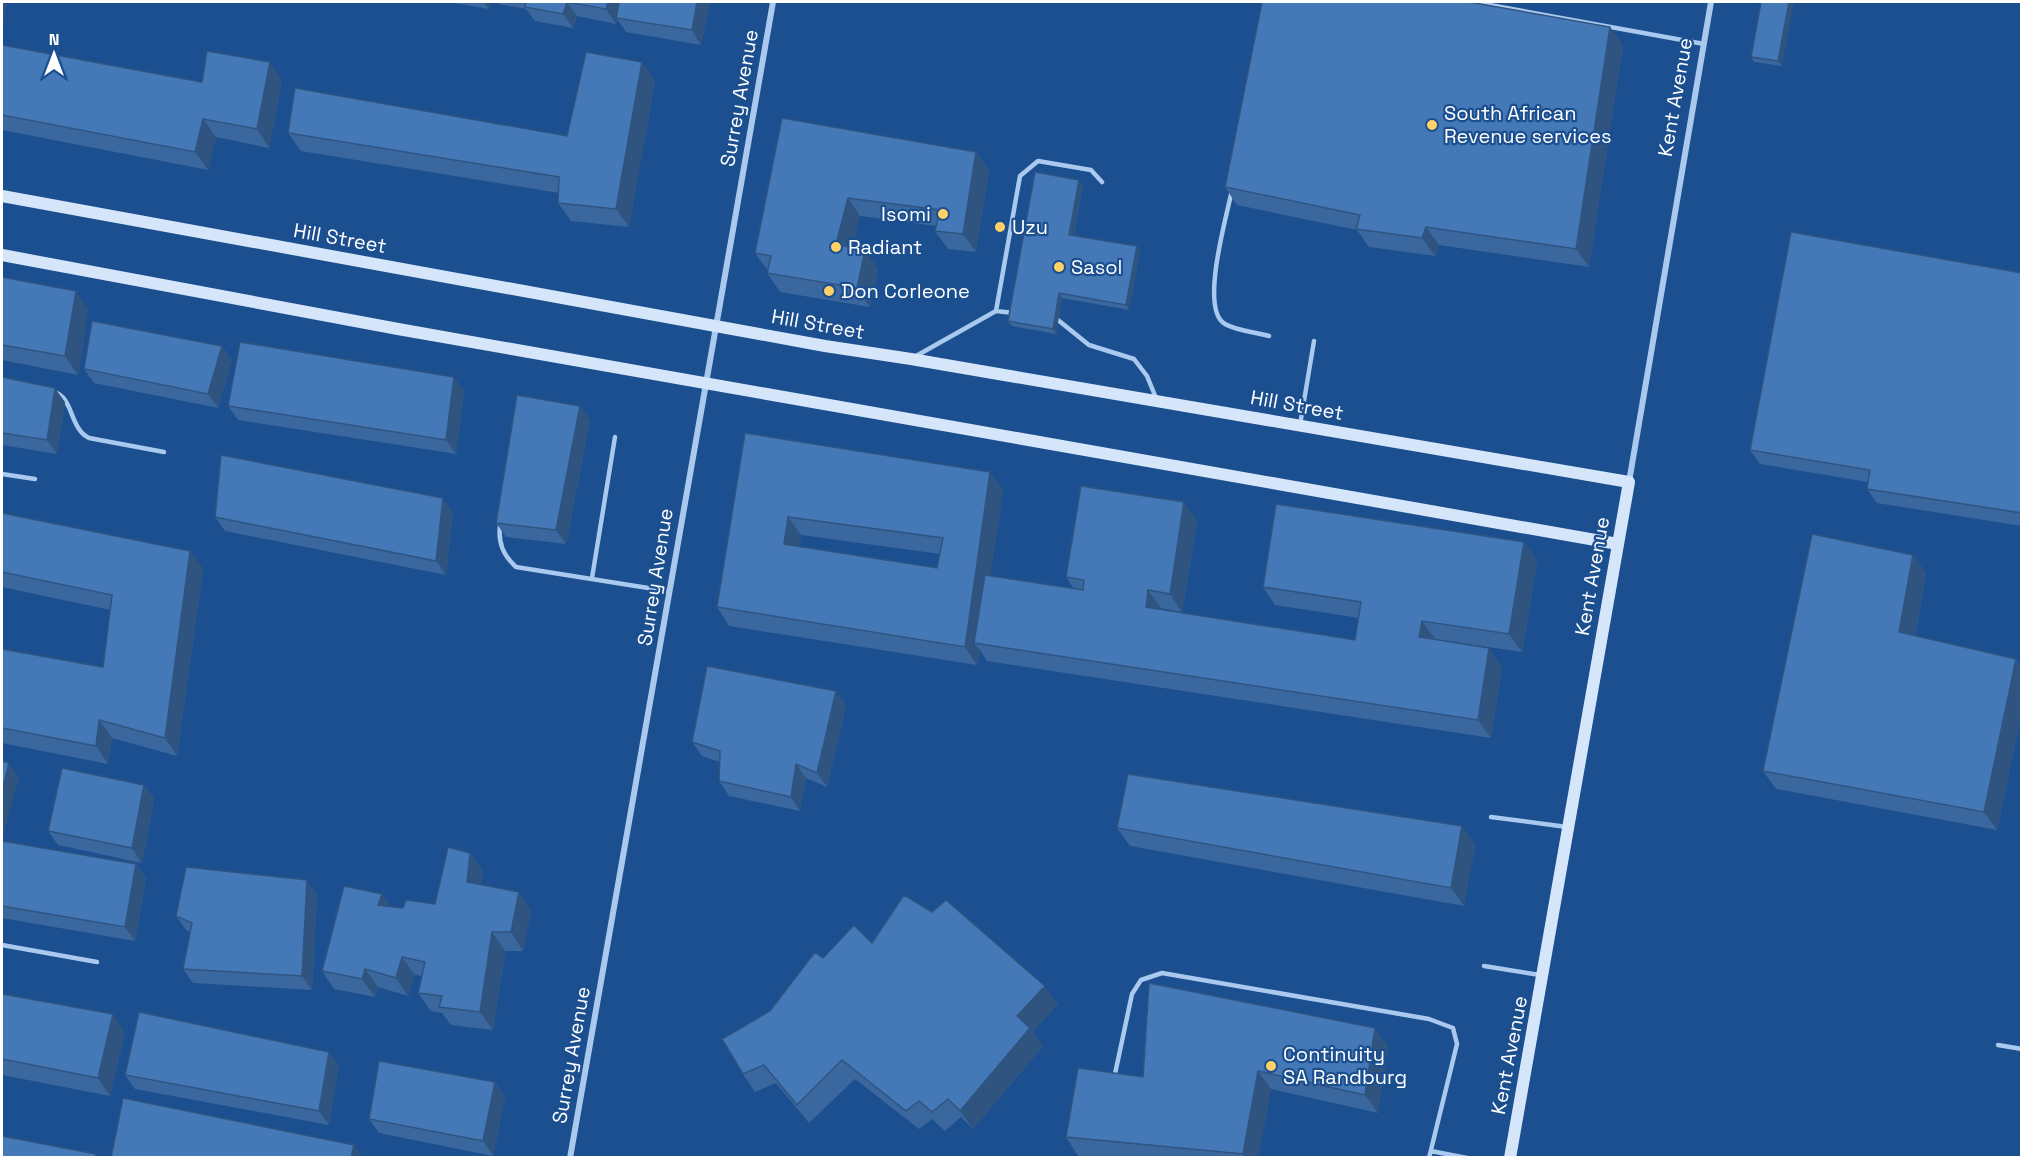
<svg xmlns="http://www.w3.org/2000/svg" width="2023" height="1159" viewBox="0 0 2023 1159" font-family="'Space Grotesk',sans-serif">
<style>
.lines{fill:none;stroke-linecap:round;stroke-linejoin:round}
.service{stroke:#a9c9ee;stroke-width:4.5}
.minor{stroke:#a9c9ee;stroke-width:6}
.secondary{stroke:#d6e6fa;stroke-width:12}
.wall{fill:#3a679d;fill-rule:evenodd}
.shaded-wall{fill:#305480}
.building{fill:#4478b7;stroke:#305480;stroke-width:1.5;fill-rule:evenodd}
.poi-dot{fill:#ffd166;stroke:#1b4f8f;stroke-width:2}
.labels{text-anchor:middle;dominant-baseline:central;stroke-width:4.5;stroke-linejoin:round;paint-order:stroke}
.street-label{font-size:20px;fill:#fff;stroke:#1b4f8f}
.poi-label{font-size:20px;fill:#fff;stroke:#1b4f8f;text-anchor:start}
</style>
<rect width="100%" height="100%" fill="#1b4f8f"/>
<g class="lines">
<path class="service" d="M1473 2 1704 44
M1232 190C1227 215 1199 310 1225 324 1237 331 1256 332 1269 336
M1014 313 996 311 1020 176 1038 161 1091 170 1102 182
M1058 320 1089 345 1134 359 1147 376 1156 398
M916 356 996 311
M54 392C74 398 69 428 89 438L164 452
M1300 425 1314 341
M2 474 35 479
M500 525C498 543 503 555 516 567L667 591
M592 578 615 437
M1491 817 1567 827
M2 945 97 962
M1484 966 1540 975
M1998 1045 2022 1049
M1115 1074 1132 994 1141 980 1162 973 1429 1019 1453 1028 1457 1044 1429 1158
M1431 1151 1467 1158"/>
<path class="minor" d="M1629 482 1711 2
M570 1158 773 2"/>
<path class="secondary" d="M2 196 825 346 911 359 1629 482 1510 1158
M2 255 398 329 1618 544"/>
</g>
<path class="wall" d="M448 2H490L489 9Z
M498 2H710L701 45 626 32 617 19 616 24 577 16 573 28 535 21 526 9 499 4Z
M1761 2 1782 66 1754 62 1751 57Z
M2 45 202 82 282 80 269 148 216 137 208 170 2 130Z
M1623 45 1589 267 1439 245 1435 256 1369 247 1357 230 1237 205 1225 187Z
M655 80 629 227 571 221 558 203 559 193 301 151 288 133 567 136Z
M782 118 976 152 989 170 976 252 948 249 935 231 936 226 860 216 852 248 865 251 878 269 870 307 780 292 767 273 768 271 755 253Z
M1083 185 1074 235 1140 251 1129 310 1062 298 1056 334 1012 326 1008 321Z
M2022 273V526L1877 503 1867 489 1868 482 1760 464 1750 450Z
M2 277 88 309 78 375 2 360Z
M222 346 232 360 218 408 94 383 84 369Z
M2 377 65 402 57 454 2 445Z
M464 391 456 454 238 420 228 406Z
M590 420 566 544 506 537 496 523Z
M745 433 1003 490 990 576 1074 589 1066 577 1197 520 1182 612 1161 608V610L1355 640 1359 618 1275 605 1263 587 1537 560 1522 652 1435 639 1434 640 1502 666 1491 738 987 661 980 650 977 665 729 626 717 607ZM801 535 940 554 937 568 799 547Z
M453 512 446 575 225 531 215 517Z
M2 513 190 551 203 569 177 756 112 738 108 764 2 743V649L103 667 110 610 2 587Z
M1913 555 1926 573 1915 636 2016 659 2022 667V711L1997 830 1776 789 1763 771Z
M836 691 846 705 827 787 806 778 800 811 729 796 719 781 720 762 702 756 692 742Z
M144 785 154 799 142 863 58 845 48 831Z
M1117 828 1475 844 1464 906 1130 846Z
M2 841 136 864 146 879 135 941 2 918Z
M470 853 483 871 481 885 531 910 523 951H505L493 1030 451 1025 442 1013 431 1011 418 993 422 976 415 975 408 996 378 987 375 997 334 989 322 971 382 894 391 907 403 908 435 904Z
M317 894 312 990 193 983 183 969 190 932 186 930 176 916Z
M872 943 1058 1004 1033 1031 1043 1046 973 1129 961 1117 945 1131 932 1119 919 1129 855 1079 809 1123 776 1083 755 1092 743 1074 770 1011 823 958Z
M2 994 125 1032 110 1096 2 1075Z
M1388 1046 1378 1113 1271 1089 1258 1158H1100L1078 1156 1066 1137 1143 1077Z
M339 1066 329 1125 135 1089 125 1075Z
M505 1096 493 1156 379 1133 369 1119Z"/>
<path class="shaded-wall" d="M2 2H7L2 33Z
M484 2H490L489 9Z
M567 2 577 16 573 28 563 14Z
M608 2H621L616 18 617 19 616 24 606 9Z
M697 2H710L701 45 692 30Z
M1789 2H1794L1782 66 1778 61Z
M1610 27 1623 45 1589 267 1576 249Z
M270 62 282 80 269 148 257 129Z
M642 62 655 80 629 227 616 209Z
M203 119 216 137 208 170 195 152Z
M976 152 989 170 976 252 963 234Z
M1079 180 1083 185 1073 239 1069 235Z
M848 198 860 216 849 262 836 244Z
M1426 227 1439 245 1435 256 1422 238Z
M1137 246 1140 251 1129 310 1126 305Z
M865 251 878 269 870 307 857 288Z
M76 291 88 309 78 375 65 356Z
M1059 293 1062 298 1056 334 1053 329Z
M222 346 232 360 218 408 208 394Z
M454 377 464 391 456 454 446 440Z
M55 388 65 402 57 454 47 440Z
M580 406 590 420 566 544 556 530Z
M990 472 1003 490 981 644 974 643 980 650 977 665 965 647Z
M443 498 453 512 446 575 436 561Z
M1184 502 1197 520 1182 612 1170 594Z
M788 517 801 535 797 562 784 544Z
M1524 542 1537 560 1522 652 1509 634Z
M190 551 203 569 177 756 165 738Z
M1913 555 1926 573 1912 650 1899 632Z
M1148 590 1161 608 1158 626 1146 607Z
M1422 621 1435 639 1432 655 1419 637Z
M1489 648 1502 666 1491 738 1478 720Z
M2016 659 2022 667V711L1997 830 1984 812Z
M836 691 846 705 827 787 817 773Z
M99 720 112 738 108 764 96 746Z
M9 763 19 777 3 837 2 834V791Z
M796 764 806 778 800 811 791 797Z
M144 785 154 799 142 863 132 848Z
M1462 826 1475 844 1464 906 1451 888Z
M470 853 483 871 480 900 467 882Z
M136 864 146 879 135 941 125 927Z
M307 880 317 894 312 990 302 976Z
M519 892 531 910 523 951 511 932Z
M382 894 394 912 378 905Z
M492 932 505 951 493 1030 480 1012Z
M402 957 415 975 408 996 396 978Z
M365 969 378 987 375 997 362 979Z
M1045 986 1058 1004 1033 1031 1043 1046 973 1129 960 1111 1017 1016Z
M113 1014 125 1032 110 1096 98 1078Z
M1375 1028 1388 1046 1378 1113 1365 1095Z
M329 1052 339 1066 329 1125 319 1111Z
M1258 1071 1271 1089 1258 1158H1245L1243 1154Z
M495 1082 505 1096 493 1156 483 1141Z
M354 1145 363 1158H351Z"/>
<path class="building" d="M526 2H608L606 9 567 2 563 14 525 7Z
M619 2H697L692 30 616 18Z
M1262 2H1469L1610 27 1576 249 1426 227 1422 238 1356 229 1360 215 1225 187Z
M1761 2H1789L1778 61 1751 57Z
M2 45 202 82 207 51 270 62 257 129 203 119 195 152 2 115Z
M586 52 642 62 616 209 558 203 559 177 288 133 295 88 567 136Z
M782 118 976 152 963 234 935 231 940 210 848 198 836 244 865 251 857 288 767 273 771 256 755 253Z
M1035 172 1079 180 1069 235 1137 246 1126 305 1059 293 1053 329 1008 321Z
M1791 232 2022 273V513L1867 489 1870 470 1750 450Z
M2 277 76 291 65 356 2 345Z
M92 321 222 346 208 394 84 369Z
M240 342 454 377 446 440 228 406Z
M2 377 55 388 47 440 2 433Z
M517 395 580 406 556 530 496 523Z
M745 433 990 472 965 647 717 607ZM788 517 943 538 937 568 784 544Z
M221 455 443 498 436 561 215 517Z
M1081 486 1184 502 1170 594 1148 590 1146 607 1355 640 1361 602 1263 587 1276 504 1524 542 1509 634 1422 621 1419 637 1489 648 1478 720 974 643 985 575 1083 590 1084 580 1066 577Z
M2 513 190 551 165 738 99 720 96 746 2 728V649L103 667 112 595 2 572Z
M1812 534 1913 555 1899 632 2016 659 1984 812 1763 771Z
M707 666 836 691 817 773 796 764 791 797 719 781 720 751 692 742Z
M2 761 9 763 2 791Z
M62 768 144 785 132 848 48 831Z
M1128 774 1462 826 1451 888 1117 828Z
M2 841 136 864 125 927 2 906Z
M448 847 470 853 467 882 519 892 511 932H492L480 1012 439 1007 442 996 418 993 425 962 402 957 396 978 365 969 362 979 322 971 344 886 382 894 378 905 403 908 406 900 435 904Z
M186 867 307 880 302 976 183 969 192 923 176 916Z
M904 895 932 912 946 900 1045 986 1017 1016 1030 1028 960 1111 948 1099 932 1112 919 1101 906 1111 842 1060 797 1105 764 1065 743 1074 722 1039 770 1011 815 952 823 958 854 925 872 943Z
M1149 983 1375 1028 1365 1095 1258 1071 1243 1154 1066 1137 1078 1068 1143 1077Z
M2 994 113 1014 98 1078 2 1059Z
M139 1012 329 1052 319 1111 125 1075Z
M379 1061 495 1082 483 1141 369 1119Z
M123 1098 354 1145 351 1158H111Z
M2 1136 96 1154 95 1158H2Z"/>
<g class="poi-dot">
<circle cx="1432" cy="125" r="6"/>
<circle cx="943" cy="214" r="6"/>
<circle cx="1000" cy="227" r="6"/>
<circle cx="836" cy="247" r="6"/>
<circle cx="1059" cy="267" r="6"/>
<circle cx="829" cy="291" r="6"/>
<circle cx="1271" cy="1066" r="6"/>
</g>
<g class="labels">
<g class="street-label">
<text transform="translate(1675 97) rotate(-80)">Kent Avenue</text>
<text transform="translate(739 98) rotate(-80)">Surrey Avenue</text>
<text transform="translate(340 238) rotate(10)">Hill Street</text>
<text transform="translate(818 324) rotate(10)">Hill Street</text>
<text transform="translate(1297 405) rotate(10)">Hill Street</text>
<text transform="translate(1592 576) rotate(-80)">Kent Avenue</text>
<text transform="translate(655 577) rotate(-81)">Surrey Avenue</text>
<text transform="translate(571 1055) rotate(-80)">Surrey Avenue</text>
<text transform="translate(1509 1055) rotate(-79)">Kent Avenue</text>
</g>
<g class="poi-label">
<text x="1444" y="113">South African<tspan x="1444" dy="23">Revenue services</tspan></text>
<text x="931" y="214" text-anchor="end">Isomi</text>
<text x="1012" y="227">Uzu</text>
<text x="848" y="247">Radiant</text>
<text x="1071" y="267">Sasol</text>
<text x="841" y="291">Don Corleone</text>
<text x="1283" y="1054">Continuity<tspan x="1283" dy="23">SA Randburg</tspan></text>
</g>
</g>
<rect width="2023" height="1159" fill="none" stroke="#ffffff" stroke-width="6"/>
<g transform="translate(54 54)" stroke="#1b4f8f" stroke-width="4.5" paint-order="stroke">
<path d="M0-4.5L10 22L0 15L-10 22Z" fill="#ffffff"/>
<text y="-9" font-size="16" font-weight="bold" text-anchor="middle" fill="#ffffff">N</text>
</g>
</svg>
